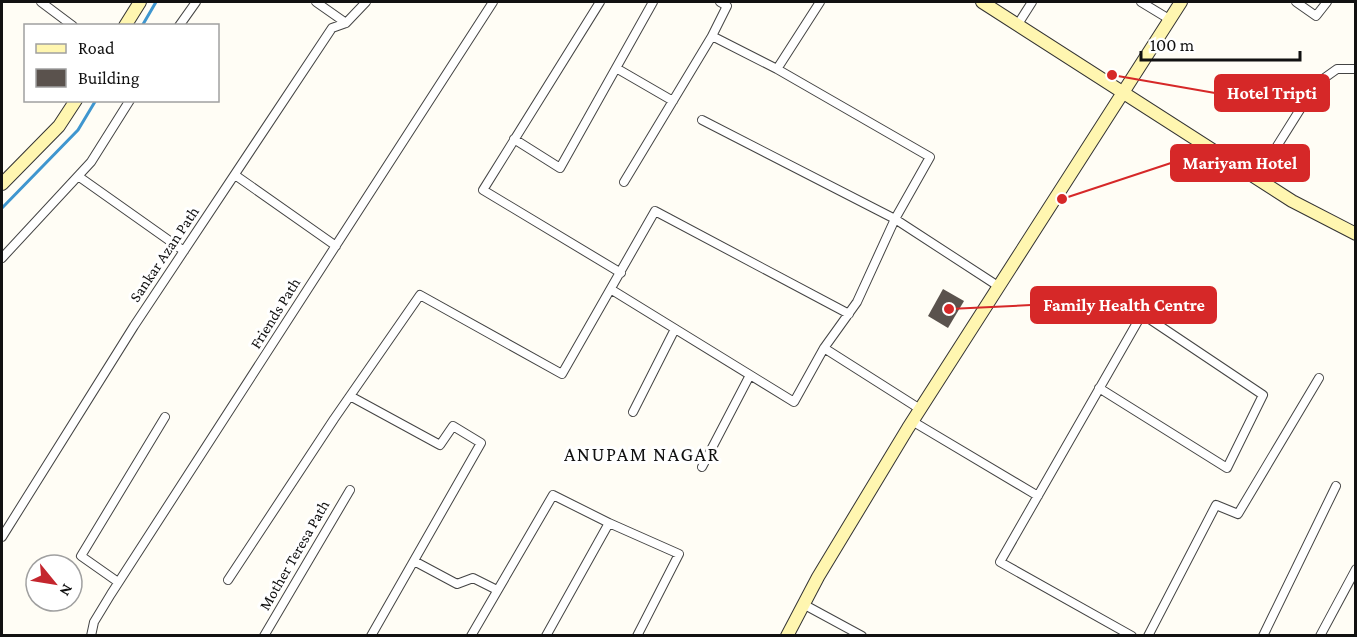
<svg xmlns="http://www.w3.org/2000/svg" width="1357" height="637" viewBox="0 0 1357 637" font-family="'Crimson Pro',serif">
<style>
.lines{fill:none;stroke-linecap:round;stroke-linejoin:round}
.stream{stroke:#3f96cf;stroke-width:3}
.building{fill:#5a524d}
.street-casing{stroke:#444;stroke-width:10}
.secondary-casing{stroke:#333;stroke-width:14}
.street{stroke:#fff;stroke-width:8}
.secondary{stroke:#fff6b0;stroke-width:12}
.labels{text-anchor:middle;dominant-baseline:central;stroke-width:6;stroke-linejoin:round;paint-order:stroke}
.street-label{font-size:16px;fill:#111;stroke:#fff}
.quarter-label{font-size:20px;letter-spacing:1.5px;fill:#111;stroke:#fff}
.leader{fill:none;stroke:#d62828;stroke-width:2}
.callout-dot{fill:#d62828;stroke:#fff;stroke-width:2}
.callout{fill:#d62828;stroke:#d62828;stroke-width:2}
.callout-label{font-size:18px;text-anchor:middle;font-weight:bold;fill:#fff}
</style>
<rect width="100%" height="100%" fill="#fffdf5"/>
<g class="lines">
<path class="stream" d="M142 26 156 2
M2 208 78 130 96 100"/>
</g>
<path class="building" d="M943 289 964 301 948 328 928 316Z"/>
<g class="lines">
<defs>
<path id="street" d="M41 2 73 26
M316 2 346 23
M600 2 483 190 621 273
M1141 2 1169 19
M1296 2 1316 16 1327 2
M1018 24 1032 2
M179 26 196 2
M712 36 727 6 720 2
M616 68 673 101
M777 69 820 2
M702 120 895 219 998 286
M514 139 560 168 653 2
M235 175 336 246
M78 176 184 251
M1257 178 1316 84 1337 69H1356
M2 258 91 162 130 100
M612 290 794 402 824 348 857 302 895 219 930 157 777 69 712 36 624 182
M824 348 920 409
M1099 388 1227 468 1263 395 1142 314 1000 562 1132 636
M350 396 440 445 453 426 481 443 371 636
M633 412 675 329
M912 421 1038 496
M702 467 750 375
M609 523 679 554 637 636
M2 537 134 326 332 28 346 23 366 2
M414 561 457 584 473 578 497 590
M228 580 334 419 420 295 562 374 655 211 849 314
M118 582 81 556 165 417
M803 604 862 636
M91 636 94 622 111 594 493 2
M264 636 350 490
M471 636 553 495 609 523 546 636
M1148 636 1216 505 1238 514 1319 378
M1263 636 1336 486
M1320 636 1356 569"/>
<path id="secondary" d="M982 2 1292 201 1356 234
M125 26 140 2
M2 184 59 126 76 100
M787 636 818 577 908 428 1181 2"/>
</defs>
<use href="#street" class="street-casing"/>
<use href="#secondary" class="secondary-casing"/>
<use href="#street" class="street"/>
<use href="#secondary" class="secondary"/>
</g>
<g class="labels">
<g class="street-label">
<text transform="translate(164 254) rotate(-56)">Sankar Azan Path</text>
<text transform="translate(275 313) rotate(-58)">Friends Path</text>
<text transform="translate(294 555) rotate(-60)">Mother Teresa Path</text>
</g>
<g class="quarter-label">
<text x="642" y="454">ANUPAM NAGAR</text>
</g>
</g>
<path class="leader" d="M1112 75L1215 93M1062 199L1171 163M949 309L1031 305"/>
<g class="callout-dot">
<circle cx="1112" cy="75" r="6"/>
<circle cx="1062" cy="199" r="6"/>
<circle cx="949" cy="309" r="6"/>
</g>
<g class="callout">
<rect x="1215" y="75" width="114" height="36" rx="6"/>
<rect x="1171" y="145" width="138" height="36" rx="6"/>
<rect x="1031" y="287" width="185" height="36" rx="6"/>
</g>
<g class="callout-label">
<text x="1272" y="99">Hotel Tripti</text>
<text x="1240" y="169">Mariyam Hotel</text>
<text x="1124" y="311">Family Health Centre</text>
</g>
<rect width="1357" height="637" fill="none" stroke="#111111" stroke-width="6"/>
<rect x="24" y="24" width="195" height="78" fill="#ffffff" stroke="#a0a0a0" stroke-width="1.5"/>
<rect x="36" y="44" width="30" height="9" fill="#fff6b0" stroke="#a0a0a0" stroke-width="1.5"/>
<text x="78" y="54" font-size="18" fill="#111111">Road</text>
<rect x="36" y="69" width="30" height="18" fill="#5a524d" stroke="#a0a0a0" stroke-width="1.5"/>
<text x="78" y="84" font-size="18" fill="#111111">Building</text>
<g transform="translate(54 583) rotate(120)"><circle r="28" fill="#ffffff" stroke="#a0a0a0" stroke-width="1.5"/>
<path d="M0-4.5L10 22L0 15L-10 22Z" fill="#c4262e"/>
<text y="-9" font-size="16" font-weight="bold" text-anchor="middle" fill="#111111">N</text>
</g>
<path d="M1141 51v9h159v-9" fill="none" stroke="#111111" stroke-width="3"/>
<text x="1150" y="51" font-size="18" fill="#111111" stroke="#ffffff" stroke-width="4.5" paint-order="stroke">100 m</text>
</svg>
